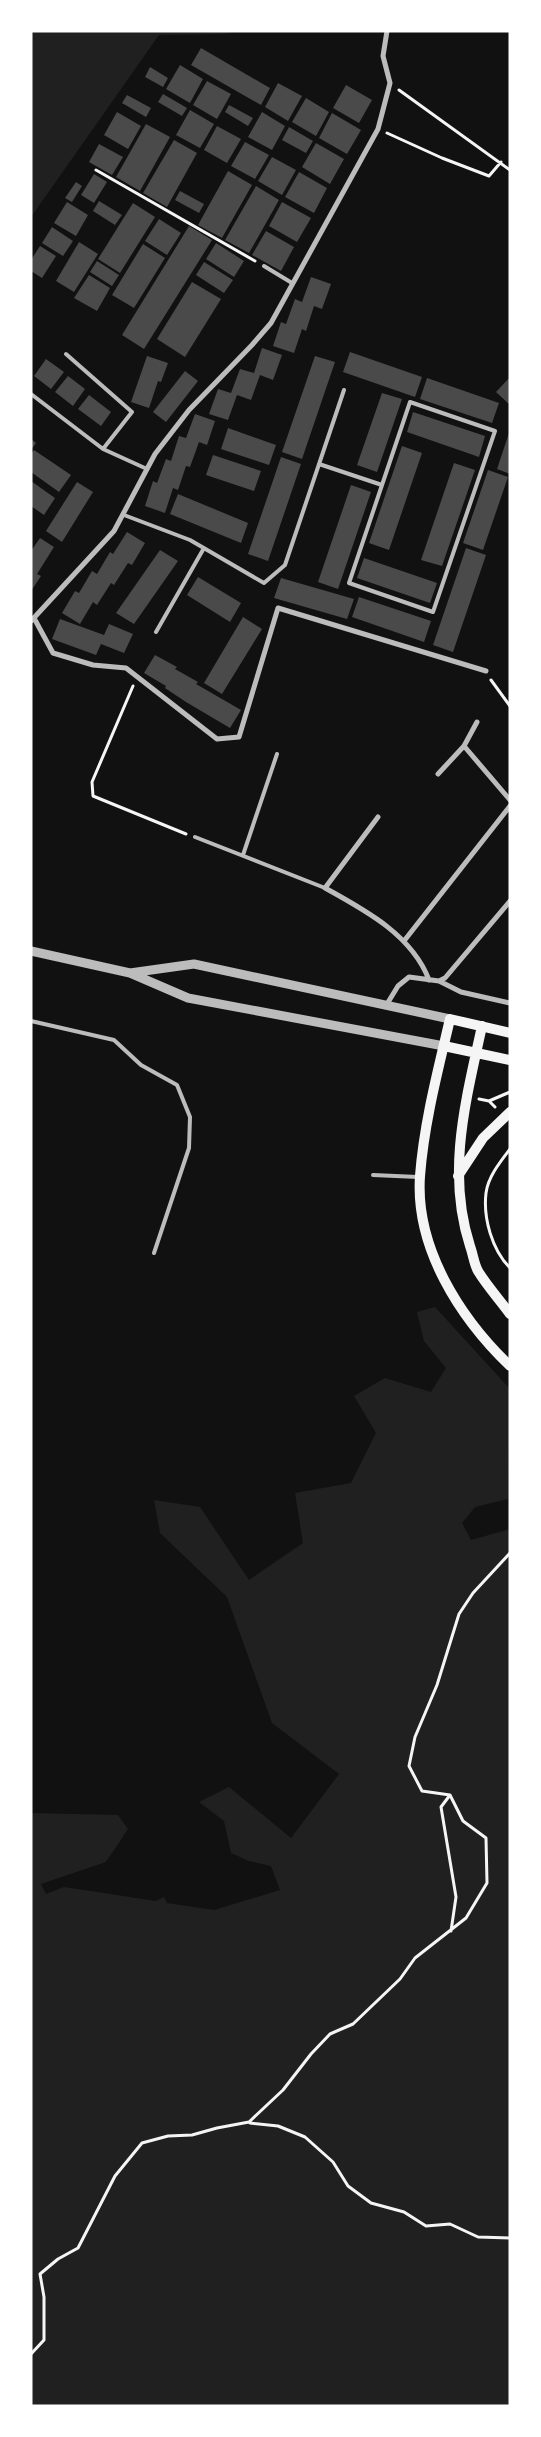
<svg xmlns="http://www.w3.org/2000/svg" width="541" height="2437" viewBox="0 0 541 2437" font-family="'Times New Roman',serif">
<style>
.green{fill:#202020}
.building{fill:#4a4a4a}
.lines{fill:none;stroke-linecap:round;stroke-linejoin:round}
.path{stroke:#f5f5f5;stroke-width:3}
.service{stroke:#bcbcbc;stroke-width:4}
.minor{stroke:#bcbcbc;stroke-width:5}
.tertiary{stroke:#bcbcbc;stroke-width:9}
.secondary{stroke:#f5f5f5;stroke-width:10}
</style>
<rect width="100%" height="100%" fill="#111"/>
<path class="green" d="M31 31H239L224 34 159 35 31 217Z
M435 1307 510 1389 508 1499 475 1507 462 1523 471 1540 510 1529V2406H31V1813L118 1815 128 1829 106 1862 41 1884 46 1894 64 1887 156 1901 164 1897 167 1903 214 1910 280 1890 271 1866 249 1861 231 1853 224 1821 199 1802 229 1787 291 1838 339 1774 272 1723 227 1597 160 1533 154 1500 200 1507 249 1580 303 1543 295 1493 351 1483 376 1433 354 1396 385 1378 431 1392 446 1368 424 1341 417 1312Z"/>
<path class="building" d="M201 48 270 88 261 105 191 65Z
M180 65 203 79 190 103 166 89Z
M150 67 168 78 163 87 145 77Z
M207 81 231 94 217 119 193 105Z
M278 83 302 96 288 121 265 107Z
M346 85 372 100 359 123 333 108Z
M163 94 187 108 182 116 158 102Z
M127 95 151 108 146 117 122 103Z
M306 98 329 112 316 136 292 122Z
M229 105 253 118 248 126 225 112Z
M190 110 214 124 200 148 176 135Z
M117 112 141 126 128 149 104 135Z
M262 112 285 126 272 150 248 137Z
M332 113 361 130 347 154 319 138Z
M146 124 170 137 140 191 116 177Z
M217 126 241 139 227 163 204 150Z
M289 127 313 141 306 153 282 140Z
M174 140 197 153 167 207 143 193Z
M245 142 269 155 255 179 231 166Z
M316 143 344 159 330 184 302 167Z
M99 144 123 157 112 175 89 162Z
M272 157 296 170 282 195 258 181Z
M228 171 252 185 222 238 198 225Z
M299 172 327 188 314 213 285 197Z
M94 174 107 182 94 203 81 195Z
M76 182 82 186 72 202 65 198Z
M256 186 279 200 249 253 225 240Z
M180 191 204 204 199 213 175 200Z
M99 201 122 215 115 225 93 211Z
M67 202 88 215 76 236 54 223Z
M282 202 311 218 297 242 269 226Z
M133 203 155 217 120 273 98 259Z
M159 219 181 233 167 255 145 241Z
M189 226 212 240 144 349 122 335Z
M52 227 73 241 63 256 42 243Z
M266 231 294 247 281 271 252 255Z
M79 242 98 254 74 292 56 281Z
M216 243 244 261 234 277 206 259Z
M143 244 165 258 134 308 112 295Z
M40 246 56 256 42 278 31 271V260Z
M97 261 119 275 112 286 90 272Z
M204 262 233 280 224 293 196 275Z
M89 275 110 288 97 311 74 298Z
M311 277 331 284 322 309 314 306 306 331 302 329 294 353 273 346 281 322 286 324 295 299 302 302Z
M192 282 221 299 185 357 157 339Z
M262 348 282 355 273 380 260 375 251 400 237 395 228 420 209 414 218 389 231 393 240 369 254 373Z
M350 352 422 377 415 397 343 372Z
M147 356 168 363 161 382 158 381 149 408 131 402Z
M315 356 335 362 302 459 282 452Z
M46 359 64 372 51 389 34 376Z
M185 371 198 381 166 422 153 412Z
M68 376 85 389 73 406 55 392Z
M510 377V405L496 392Z
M427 378 499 403 492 423 420 399Z
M382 393 402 399 377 472 357 465Z
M89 395 111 412 101 426 78 409Z
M413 412 485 436 479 457 407 432Z
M195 414 215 421 207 445 199 442 190 467 186 466 178 490 173 488 165 513 145 506 153 481 157 483 166 459 171 461 179 436 186 438Z
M228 428 276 445 269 465 221 449Z
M509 433H510V474L497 469Z
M31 439 36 443 31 450Z
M402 446 422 453 389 550 369 543Z
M34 450 71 475 59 492 31 472V454Z
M213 455 261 471 254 491 206 475Z
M281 457 301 464 268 561 248 554Z
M454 463 475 470 442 566 421 560Z
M488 470 508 477 483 550 463 543Z
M31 481 55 498 44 515 31 506Z
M77 482 93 492 62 542 46 531Z
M351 485 371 492 338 589 318 582Z
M178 494 248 523 241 543 170 514Z
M127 532 145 543 132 565 128 563 114 585 111 583 97 605 93 602 80 624 62 613 75 591 79 593 92 571 97 574 110 552 113 554Z
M40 538 54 547 37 574 41 576 31 591V551Z
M466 548 486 555 453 652 433 645Z
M160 550 178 561 134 624 116 613Z
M364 558 437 583 430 603 357 578Z
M198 577 241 603 230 622 187 595Z
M281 578 354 599 347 619 274 598Z
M359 597 431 621 424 642 352 617Z
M243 617 262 629 222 694 204 683Z
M60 619 104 635 109 624 133 634 124 653 101 644 96 655 52 639Z
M155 655 177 667 175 669 198 682 196 684 241 710 230 728 186 702 165 688 166 686 144 673Z"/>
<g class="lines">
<path class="path" d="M399 90 510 170
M387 133 442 158 489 176 501 162
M96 170 255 261
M491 680 510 706
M133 686 92 782 93 796 186 834
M479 1099 489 1101 495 1107
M489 1101 510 1092
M510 1149C500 1162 488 1177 486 1193 483 1218 492 1250 510 1268
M450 1795 441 1807 456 1897 451 1931
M250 2123 278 2126 305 2137 333 2162 348 2186 371 2203 404 2212 426 2226 450 2224 478 2237 510 2238
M31 2354 44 2340V2297L40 2274 58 2259 78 2248 115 2176 142 2143 168 2136 192 2135 217 2128 249 2122 283 2090 311 2054 330 2034 353 2024 400 1979 415 1958 466 1918 487 1883 486 1838 463 1821 450 1795 422 1791 409 1766 415 1737 437 1685 459 1614 473 1593 510 1553"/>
<path class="service" d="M264 266 292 283
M66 354 132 412 103 449
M31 394 103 449 147 469
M319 464 382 485 349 583 433 612 495 431 410 402 382 485
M124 515 190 540 264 583 285 565 344 390
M156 632 204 548
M195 837 325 888
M243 855 277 754
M31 1021 114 1040 141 1065 177 1085 190 1117 189 1148 154 1253
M373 1175 418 1177"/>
<path class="minor" d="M34 618 53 653 93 665 126 668 217 739 239 737 278 608 486 671
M31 621 114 531 155 454 189 410 252 345 271 323 378 129 390 83 383 56 387 31
M464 746 510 800
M438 774 464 746 477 722
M378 817 325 888C365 910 412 935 429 980
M404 941 510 806
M439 981 445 978 510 901
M387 1004 398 986 409 977 439 981 461 992 510 1003"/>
<path class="tertiary" d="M31 951 130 973 188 998 444 1046
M130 973 194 964 450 1019"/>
<path class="secondary" d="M482 1026C466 1100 446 1172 470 1246 473 1254 474 1264 478 1271 487 1286 500 1300 510 1314
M510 1033 450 1019C438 1070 424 1123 420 1176 415 1248 460 1318 510 1366
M444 1046 510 1060
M458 1176 483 1138 510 1112"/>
</g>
<rect width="541" height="2437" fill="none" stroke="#ffffff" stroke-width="65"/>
</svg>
